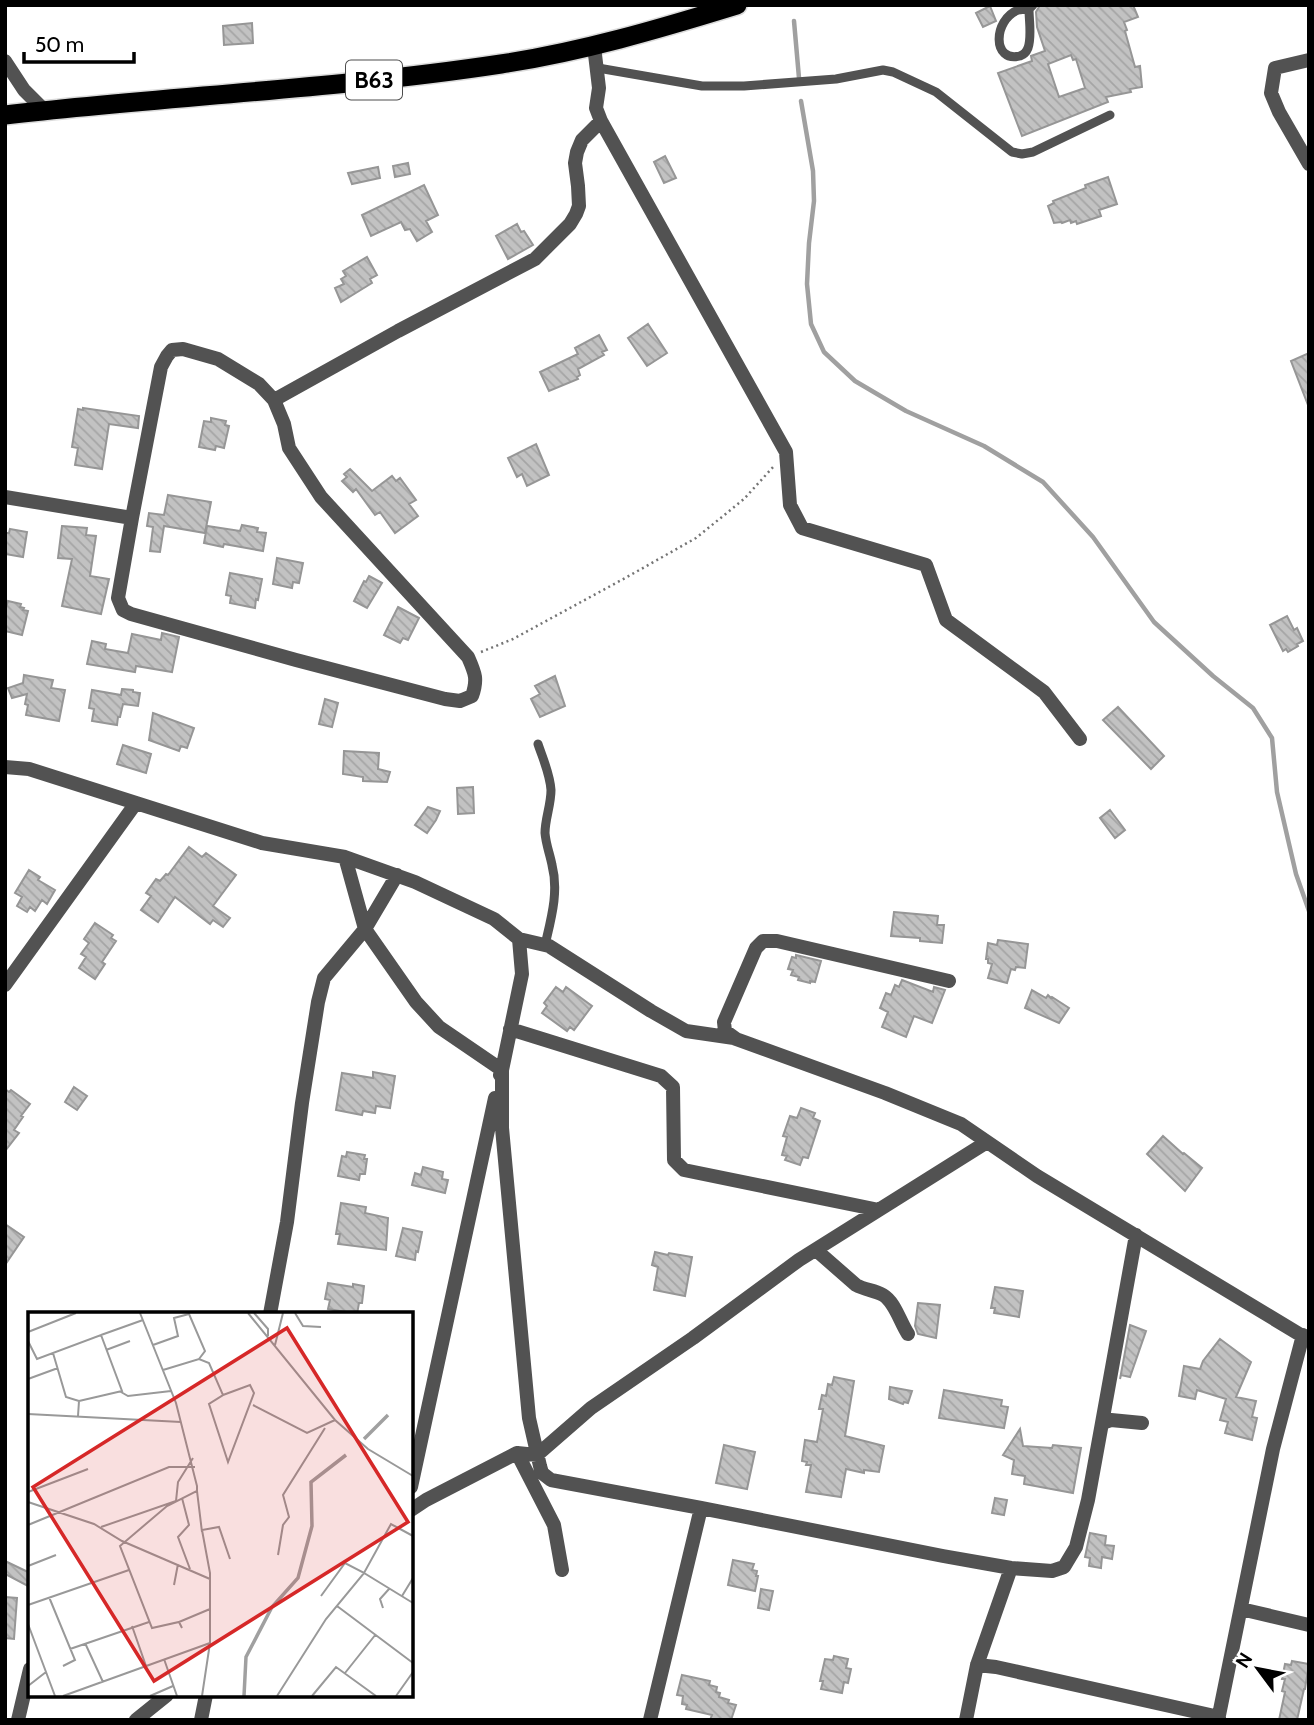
<svg xmlns="http://www.w3.org/2000/svg" width="1314" height="1725" viewBox="0 0 1314 1725" font-family="Cabin,sans-serif">
<style>
.lines{fill:none;stroke-linecap:round;stroke-linejoin:round}
.stream{stroke:#a0a0a0;stroke-width:4.5}
.building{fill:url(#building-back-hatch);stroke:#969696;stroke-width:2;fill-rule:evenodd}
.trunk-casing{stroke:#dbdbdb;stroke-width:22}
.path{stroke:#747474;stroke-width:2.5;stroke-dasharray:2 3.5;stroke-linecap:butt}
.service{stroke:#525252;stroke-width:9}
.minor{stroke:#525252;stroke-width:14}
.trunk{stroke:#000;stroke-width:19}
.labels{text-anchor:middle;dominant-baseline:central;stroke-width:5;stroke-linejoin:round;paint-order:stroke}
.shield{fill:#fff;stroke:#4c4c4c;stroke-width:2}
.shield-label{font-size:23px;font-weight:bold;fill:#000}
.inset-river{fill:none;stroke:#a0a0a0;stroke-width:3.5}
.inset-road{fill:none;stroke:#999;stroke-width:2}
.view{fill:#d62828;fill-opacity:0.15;stroke:#d62828;stroke-width:3.5}
.inset-edge{fill:none;stroke:#000;stroke-width:3.5}
</style>
<defs>
<pattern id="building-back-hatch" width="6" height="6" patternUnits="userSpaceOnUse" patternTransform="scale(1.75)"><rect width="6" height="6" fill="#c2c2c2"/><path d="M-1 5l2 2M0 0l6 6M5-1l2 2" fill="none" stroke="#a5a5a5"/></pattern>
</defs>
<rect width="100%" height="100%" fill="#fff"/>
<g class="lines">
<path class="stream" d="M794 21 799 78
M801 101 813 171 814 201 809 243 807 284 811 324 824 352 855 381 906 411 984 446 1043 482 1093 537 1154 622 1213 676 1253 708 1272 738 1277 792 1296 874 1309 911"/>
</g>
<path class="building" d="M1040 5H1133L1138 17 1124 22 1127 30 1125 31 1135 67 1140 66 1142 87 1130 89 1131 92 1106 97 1108 102 1022 136 998 73 1032 61 1031 56 1045 51 1037 27 1036 12ZM1071 55 1073 60 1076 59 1085 88 1059 97 1048 64Z
M990 6 996 21 983 27 976 13Z
M252 23 253 43 224 45 223 26Z
M665 156 676 178 664 183 654 162Z
M408 163 410 174 395 177 393 166Z
M378 167 380 178 352 184 348 173Z
M1108 177 1117 204 1099 210 1101 216 1077 224 1076 221 1071 223 1070 220 1062 223 1061 222 1054 223 1048 206 1054 203 1053 201 1086 188 1085 185Z
M424 185 438 215 426 221 432 232 417 241 410 229 405 230 401 222 371 236 362 215Z
M517 224 521 232 524 231 533 245 508 259 496 236Z
M367 257 377 275 370 279 372 283 341 302 335 288 344 284 341 279 346 276 343 271Z
M648 324 667 353 647 366 628 338Z
M599 335 607 350 602 352 604 355 578 369 580 375 577 377 578 379 549 391 540 372 578 354 575 348Z
M1309 353V405H1308L1291 361Z
M83 408 139 416 138 428 109 424 102 469 75 465 78 448 72 447 78 409 83 410Z
M211 418 226 421 225 425 229 426 224 448 216 446 215 450 199 447 204 421 211 422Z
M536 444 549 475 527 486 522 474 517 477 508 458Z
M350 469 372 491 392 476 396 481 400 478 416 500 409 504 418 516 395 533 380 512 375 515 356 489 353 492 342 481 347 477 344 474Z
M168 495 211 502 205 533 164 526 160 552 150 551 153 527 147 526 149 513 164 515Z
M242 525 258 528 257 532 266 533 263 551 224 544 223 547 204 543 207 526 240 531Z
M62 526 87 528 86 535 96 536 90 576 109 579 101 614 62 606 72 559 58 558Z
M10 529 27 532 23 557 5 554V533H9Z
M277 558 303 563 299 583 293 582 292 588 273 584Z
M230 573 262 579 258 600 256 599 255 608 230 603 231 596 226 595Z
M369 576 382 583 367 608 354 601 364 581 366 582Z
M8 601 21 604 20 607 24 608 23 610 28 611 22 635 5 631V611Z
M398 607 419 618 408 640 403 638 400 643 384 635Z
M1287 616 1294 630 1297 628 1303 641 1297 644 1298 646 1288 652 1286 649 1283 651 1270 625Z
M162 633 179 637 172 672 136 666 135 672 87 664 92 641 106 644 105 649 128 653 132 634 161 640Z
M24 675 53 680 51 688 65 690 59 721 26 715 28 705 25 704 27 694 12 698 8 688 23 683Z
M555 676 565 706 540 717 531 699 540 694 535 686Z
M122 689 133 690V692L140 693 138 706 123 704 120 717H118L117 725 92 721 94 709 89 708 92 690 121 695Z
M325 699 338 703 332 727 319 724Z
M1118 707 1164 756 1151 769 1103 720Z
M153 713 194 728 187 748 181 746 179 751 149 740Z
M123 745 151 754 146 773 117 764Z
M344 751 379 753 378 769 390 772 387 782 363 781V777L343 774Z
M473 787 474 813 458 814 457 788Z
M428 807 440 811 436 820 427 833 415 825Z
M1110 810 1125 830 1115 838 1100 818Z
M189 847 202 857 206 853 236 875 213 906 230 918 223 927 213 920 210 924 175 897 158 922 141 910 151 896 146 893 156 879 160 881 166 874 168 875Z
M29 870 40 877 38 880 55 890 47 904 42 900 35 911 30 907 27 912 17 906 22 897 15 893Z
M894 912 938 916 937 925H944L942 943 920 941V938L891 936Z
M95 923 113 935 111 938 116 941 102 962 105 964 95 979 79 968 86 957 81 954 89 943 84 939Z
M998 940 1028 944 1025 968 1016 967 1015 970 1011 969 1007 983 988 978 992 964 988 963V959H986L988 943 997 945Z
M796 955 821 961 815 982 810 981V983L798 980 799 977 791 975 793 970 788 969 792 957 796 958Z
M902 980 933 992 934 987 945 990 932 1023 914 1016 906 1037 882 1027 888 1012 880 1008 886 993 891 995 895 985 899 987Z
M556 987 563 992 566 987 592 1006 574 1030 570 1027 567 1031 542 1013 547 1006 544 1003Z
M1032 990 1046 998 1048 995 1051 998 1052 997 1069 1008 1059 1023 1025 1008Z
M373 1072 395 1076 390 1108 376 1106 375 1113 363 1111 362 1115 336 1110 342 1073 373 1078Z
M74 1087 87 1096 77 1110 65 1102Z
M5 1089 9 1092 11 1090 30 1104 21 1116 23 1117 14 1130 19 1133 5 1151Z
M801 1108 815 1113 813 1118 820 1121 808 1158 803 1157 800 1165 785 1160 787 1156 782 1155 787 1137 783 1136 790 1116 797 1118Z
M1163 1136 1183 1154 1184 1153 1202 1168 1185 1191 1147 1154Z
M347 1152 365 1155 364 1159H367L365 1174H360L359 1180 338 1176 342 1156 346 1157Z
M423 1167 443 1172 442 1179 448 1180 445 1193 412 1185 415 1173 421 1175Z
M341 1203 366 1207 365 1213 388 1218 386 1250 338 1244 340 1234H336Z
M5 1224 24 1237 5 1265Z
M403 1228 422 1232 418 1252 416 1251 415 1260 396 1256Z
M655 1252 668 1255 669 1253 692 1257 685 1296 654 1290 658 1267 652 1265Z
M328 1283 353 1287V1284L364 1286 362 1303H359L357 1314 328 1309 330 1300 325 1299Z
M995 1287 1023 1291 1019 1317 994 1313 995 1308H991Z
M918 1303 940 1305 936 1338 918 1334 915 1326Z
M1130 1325 1146 1331 1130 1377 1121 1375 1120 1379Z
M1220 1339 1251 1362 1236 1397 1256 1401 1252 1417 1257 1418 1252 1440 1225 1433 1228 1422 1220 1420 1226 1399 1197 1390 1195 1399 1179 1396 1184 1366 1200 1369 1203 1361Z
M834 1377 854 1381 845 1436 884 1446 879 1472 864 1470V1473L846 1469 841 1497 806 1492 811 1465H806L807 1462 802 1461 805 1440 817 1442 823 1409H819L822 1395 826 1396 828 1384 832 1385Z
M890 1387 912 1391 908 1403 904 1402 903 1404 889 1399Z
M944 1390 1002 1400 1001 1406 1008 1407 1004 1428 939 1418Z
M1020 1429 1023 1446 1052 1448 1053 1445 1081 1448 1073 1493 1024 1484 1025 1476 1012 1474 1014 1460 1003 1455Z
M724 1445 755 1452 747 1489 716 1483Z
M995 1498 1007 1500 1004 1515 992 1513Z
M1090 1533 1106 1536 1105 1545 1114 1546 1112 1559 1102 1557 1101 1568 1089 1566 1090 1558 1085 1557Z
M733 1560 754 1564 752 1570 757 1571 756 1576H758L755 1591 728 1585Z
M5 1561 30 1573V1587L5 1574Z
M761 1589 773 1591 769 1610 758 1608Z
M5 1597 17 1598 14 1639 5 1638Z
M834 1656 848 1659 846 1668 851 1669 848 1683 844 1682 842 1693 821 1689 823 1681H820L825 1659 833 1660Z
M1292 1661 1309 1664 1305 1689H1304L1297 1720H1279L1285 1692 1282 1691 1285 1679H1282L1285 1664 1291 1665Z
M682 1675 710 1681 709 1685 717 1687 716 1692 720 1693 719 1697 729 1700 728 1703 736 1705 731 1720H710L712 1715 686 1709 687 1705 682 1704 683 1696 677 1695Z"/>
<g class="lines">
<defs>
<path id="trunk" d="M5 115C170 96 336 89 501 64 581 52 659 29 737 5"/>
</defs>
<use href="#trunk" class="trunk-casing"/>
<path class="path" d="M481 652 513 639 627 577 696 538 744 499 774 466"/>
<path class="service" d="M1029 9C1028 9 1018 10 1018 10 993 20 992 63 1020 56 1024 54 1026 53 1028 48 1032 37 1029 21 1029 9L1033 5
M598 68 702 86H744L836 79 883 70 893 72 936 92 1012 152 1022 154 1033 152 1110 115
M538 744C543 759 550 774 551 790 551 805 545 819 545 833 546 845 550 854 552 865 559 892 551 919 545 945"/>
<path class="minor" d="M1309 60 1275 68 1271 93 1279 112 1309 164
M5 61 24 90 45 111
M601 121 786 452 790 505 802 528 926 565 946 620 1044 692 1080 739
M274 400 398 331 535 259 570 224 576 214 579 206 578 186 575 163 577 152 582 140 601 121 596 108 599 88 594 46
M5 497 132 518 118 598 123 610 131 614 296 660 445 699 460 701 472 696C478 679 475 673 468 657L321 497 289 448 284 424 274 400 259 384 218 359 183 349 172 350 167 356 161 367 132 518
M5 767 29 769 262 843 345 857 415 882 494 919 519 939 522 974 502 1070V1128L529 1418 540 1466 542 1473 551 1480 701 1508 943 1556 1011 1568 1052 1571 1064 1567 1076 1547 1088 1500 1102 1423 1111 1420 1142 1423
M345 857 365 929 416 1002 439 1027 502 1070 500 1075
M519 939 549 946 651 1011 686 1031 734 1038
M949 981 777 941H763L756 948 724 1022 725 1031 736 1039 885 1093 961 1124 1037 1176 1309 1340
M5 985 136 803
M510 1029 661 1076 673 1087 674 1160 684 1170 879 1210
M816 1250 856 1285C865 1290 874 1290 883 1295 895 1302 900 1322 908 1334
M270 1314 287 1222 302 1103 318 1002 324 978 365 929 397 875
M1102 1423 1136 1235
M517 1453 554 1525 562 1570
M411 1487 495 1098
M411 1510 426 1500 517 1453 537 1455 591 1408 693 1338 799 1260 987 1142
M1241 1609 1309 1625
M977 1665 996 1667 1219 1717
M18 1720 30 1669
M136 1720 167 1695
M201 1720 206 1695
M650 1720 701 1508
M966 1720 977 1665 1011 1568
M1218 1720 1273 1449 1303 1335"/>
<use href="#trunk" class="trunk"/>
</g>
<g class="labels">
<rect class="shield" x="346" y="60.5" width="56" height="39" rx="5"/>
<g class="shield-label">
<text x="374" y="80">B63</text>
</g>
</g>
<g transform="translate(28 1312)">
<rect width="385" height="385" fill="#fff"/>
<path class="inset-river" d="M336 127 360 103M216 384 218 345 244 295 270 266 284 214 283 170 318 143"/>
<path class="inset-road" d="M112 1 148 91 169 174V179L139 194 92 234 124 316 151 310 154 316M220 1 307 108 340 137 385 164M226 1 240 17V24M267 1 275 14 293 15M0 20 48 1M73 23 115 8M0 29 9 47 73 23 94 79 51 89M125 33 150 24 146 6 161 2 177 39 171 47M247 33 255 1M78 38 102 29M25 41 38 85 51 89 50 104M135 58 171 47 181 51 195 83 181 92 200 150 226 81 222 73 195 83M0 67 30 56M93 80 100 84 143 79M225 93 279 121 307 108M0 102 153 110M169 179 174 220M0 180 60 157M154 186 161 213 150 225 162 257M0 190 66 212 94 229 182 267M0 213 141 155H167M73 215 148 189 150 170 165 146M250 243 255 213 261 205 255 183 297 116M0 254 28 243M146 273 150 252M293 284 317 251 336 261 363 212 385 224M374 284 385 266M21 285 47 348 35 354M0 293 101 258M309 294 385 351M355 296 352 287 361 277M151 310 182 297M0 312 27 384M104 314 118 354M57 331 75 370M42 337 121 310M136 347 149 384M317 361 348 322M0 374 18 360M35 384 182 331M122 384 145 374M174 384 182 331V261L174 218 191 215 202 247M249 384 298 307 336 261 385 291M284 384 308 355 348 384M368 384 385 360"/>
<path class="view" d="M259 16 380 210 126 369 5 175Z"/>
<rect width="385" height="385" class="inset-edge"/>
</g>
<rect width="1314" height="1725" fill="none" stroke="#000000" stroke-width="14"/>
<g transform="translate(1258 1669) rotate(302)" stroke="#ffffff" stroke-width="5" paint-order="stroke">
<path d="M0-5L12 26L0 18L-12 26Z" fill="#000000"/>
<text y="-10" font-size="19" font-weight="bold" text-anchor="middle" fill="#000000">N</text>
</g>
<path d="M24 52v10h110v-10" fill="none" stroke="#000000" stroke-width="3.5"/>
<text x="35" y="52" font-size="21" fill="#000000" stroke="#ffffff" stroke-width="5" paint-order="stroke">50 m</text>
</svg>
